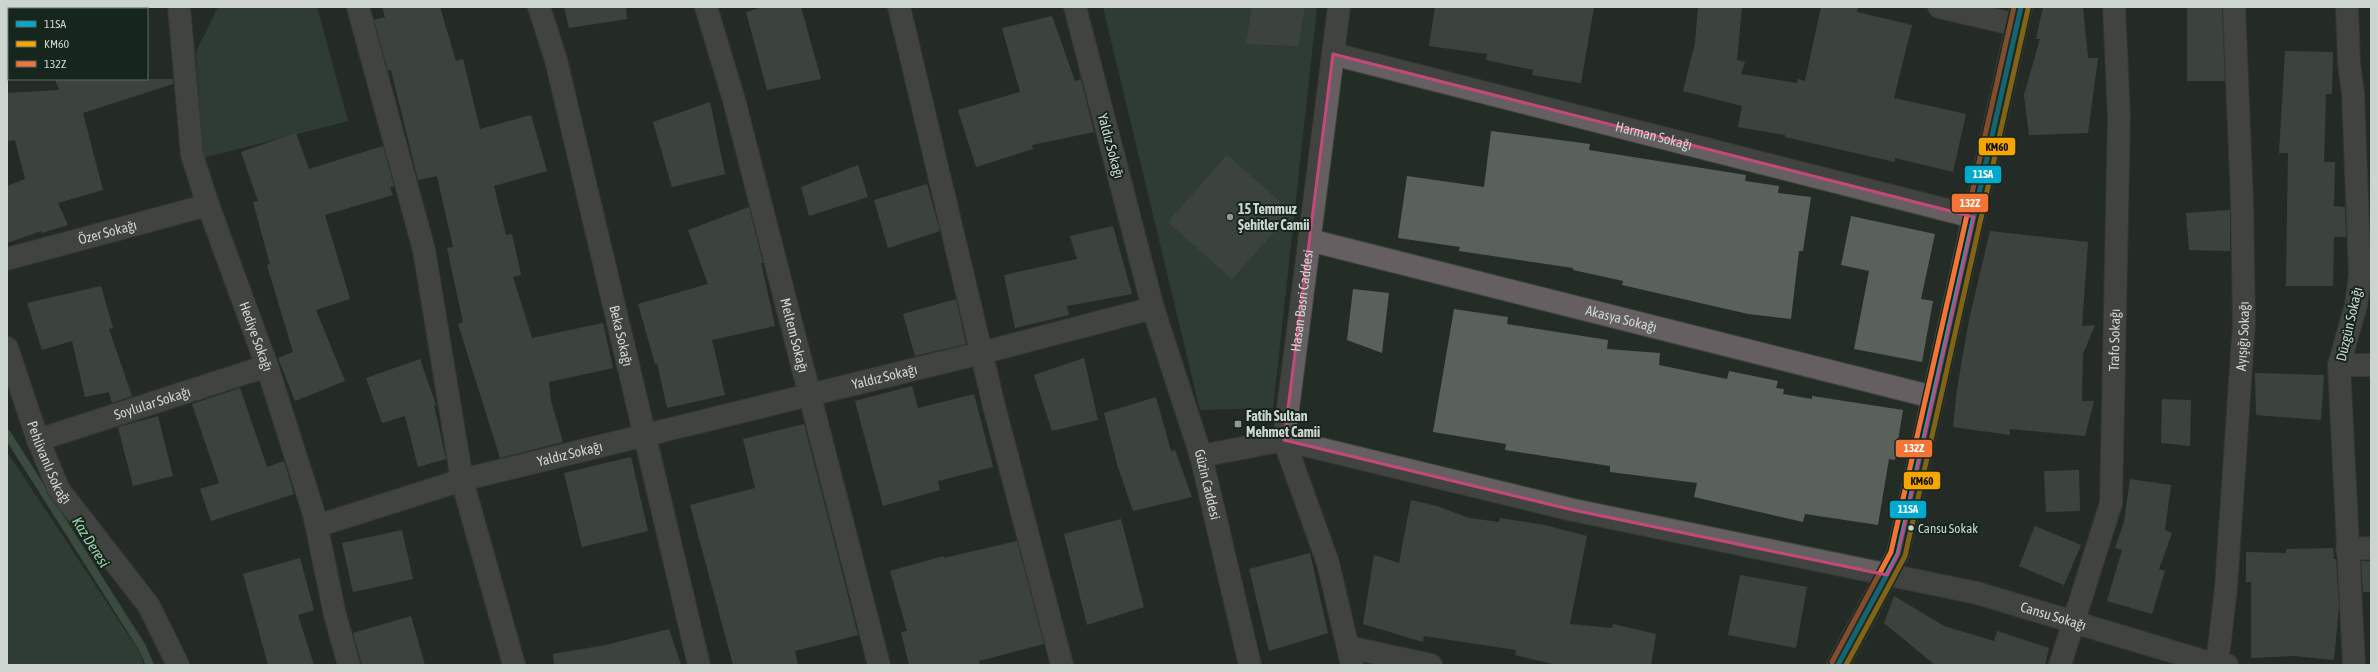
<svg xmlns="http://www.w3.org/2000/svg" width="2378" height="672" viewBox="0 0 2378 672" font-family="'Asap Condensed',sans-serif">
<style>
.green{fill:#3d5043}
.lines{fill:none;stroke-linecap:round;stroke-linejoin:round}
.stream{stroke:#57715e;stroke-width:8}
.building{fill:#5a615c}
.minor-casing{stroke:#404642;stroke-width:24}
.minor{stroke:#655f62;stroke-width:22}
.bus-1-casing{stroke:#17261c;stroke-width:8}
.bus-2-casing{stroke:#17261c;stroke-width:8}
.bus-3-casing{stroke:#17261c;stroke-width:8}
.bus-1{stroke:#00a9ce;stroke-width:5}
.bus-2{stroke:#f7a600;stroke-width:5}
.bus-3{stroke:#f57335;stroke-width:5}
.marked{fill:none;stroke:#c44878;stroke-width:3;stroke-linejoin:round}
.poi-dot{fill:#919a94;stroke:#17261c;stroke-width:1.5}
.bus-dot{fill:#ccd6cf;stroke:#17261c;stroke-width:1.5}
.labels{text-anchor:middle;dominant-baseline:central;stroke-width:4;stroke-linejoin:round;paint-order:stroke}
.bus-label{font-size:13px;fill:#ccd6cf;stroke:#17261c;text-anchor:start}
.street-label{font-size:14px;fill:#ccd6cf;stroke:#17261c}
.poi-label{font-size:14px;font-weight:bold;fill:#ccd6cf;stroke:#17261c;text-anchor:start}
.water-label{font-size:15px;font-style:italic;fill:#9cd1ad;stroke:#17261c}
.line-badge{stroke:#17261c;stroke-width:1.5}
.badge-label{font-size:11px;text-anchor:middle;font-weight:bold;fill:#fff}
.pale-badge-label{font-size:11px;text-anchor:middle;font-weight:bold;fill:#111}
</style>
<rect width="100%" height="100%" fill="#242c26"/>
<path class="green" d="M218 7H317L348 121 203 158 196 52Z
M1103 7H1317L1273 408 1200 410Z
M7 452 139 651 144 665H7Z"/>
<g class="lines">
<path class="stream" d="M7 434 142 647 150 665"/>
</g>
<path class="building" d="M382 7H440L456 61 463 59 480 129 531 115 547 171 494 186 506 235 512 234 521 275 513 277 532 338 603 323 613 368 549 382 551 401 563 442 500 458 458 324 463 322 447 248 453 247 437 176 418 180 391 70 388 71 374 20 385 17Z
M564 7H626L627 19 569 28Z
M763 7H801L821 79 767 90 746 12Z
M1252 7H1305L1298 46 1246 44Z
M1435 7H1594L1581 83 1532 75 1533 70 1486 60 1487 54 1429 46Z
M1698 7H1742L1737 60 1745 62 1741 74 1797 83 1798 79 1805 81 1821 7H1858L1857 12 1912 25 1894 98 1966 114 1953 172 1895 158V162L1785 137V135L1738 127 1742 106 1683 91 1695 43Z
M2043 7H2083L2088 58H2098L2088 133 2029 135 2024 95 2040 39H2036Z
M2187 7H2222L2225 81H2187Z
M1052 16 1075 81 1081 79 1094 132 1032 145 1033 149 976 167 958 110 1020 92 1002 28Z
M2285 51 2333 52 2332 94H2326L2324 162H2335L2334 206 2345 207 2346 237H2334L2333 286H2286L2288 153H2279Z
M55 79H173V84L83 113 103 190 58 203 68 225 42 233 41 231 7 243V186L25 179 15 140 7 141V93L59 90Z
M710 102 725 174 672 187 653 122Z
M1491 131 1590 144 1589 150 1746 175 1745 181 1779 186 1778 193 1811 197 1803 251H1799L1791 319 1748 314 1622 285 1623 281 1573 270V268L1459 251 1460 247 1398 238 1407 176 1484 187Z
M296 133 309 169 383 146 394 186 390 187 393 195 325 215 350 299 316 310 345 381 295 401 278 358 293 352 267 265 270 264 253 202 258 201 241 152Z
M1227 155 1292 212 1232 279 1168 222Z
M858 165 868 197 809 216 801 187Z
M927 184 940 231 888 248 874 200Z
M749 207 763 263H761L775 326 712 340 725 395 667 408 657 363 655 364 638 304 708 284 688 230Z
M2230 210V251L2189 250 2186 213Z
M1851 216 1935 234 1921 299 1933 301 1922 362 1854 349 1869 271 1841 265Z
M1113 226 1132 294 1067 306 1069 315 1015 328 1004 275 1077 259 1070 236Z
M1990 231 2088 242 2082 326 2095 325 2083 354 2082 401H2094L2085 436 2010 429V435L1953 427 1957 389 1969 320Z
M101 286 113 328 109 329 132 396 112 403 109 392 85 397 72 341 42 350 27 303Z
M1353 289 1389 293 1382 353 1347 340Z
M956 299 966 344 915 356 903 314Z
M1454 309 1508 317 1507 324 1608 340 1607 349 1660 353 1659 365 1727 379 1729 371 1778 381 1776 388 1784 389 1783 394 1812 399V396L1903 410 1895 460 1889 459 1878 525 1805 514 1803 522 1694 497 1697 483 1610 472V466L1505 450 1506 444 1433 432Z
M1084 358 1098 420 1052 431 1034 375Z
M420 359 436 405H434L446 459 418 467 405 416 382 423 366 378Z
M2255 373 2324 375 2321 420 2256 415Z
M912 386 918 408 974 394 993 467 938 481 940 490 883 506 855 401Z
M240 388 267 467 284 461 294 494 211 521 200 489 219 483 192 404Z
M1156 397 1171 451 1175 450 1192 497 1133 511 1117 464 1104 413Z
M2162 399 2191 400 2190 446 2161 443Z
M158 416 173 476 133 486 118 427Z
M804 424 858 635 795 651 798 665H733L690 505 755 488 743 439Z
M631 457 648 531 582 547 564 473Z
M2079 470 2080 511 2046 512 2044 471Z
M2130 479 2171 485 2165 530 2172 533 2159 569 2165 571 2152 614 2107 601 2122 550 2115 548 2124 522Z
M1411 500 1437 506 1469 518 1499 522 1500 518 1545 525 1587 536 1570 624 1612 628 1613 624 1656 634 1651 665H1557L1515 655 1516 650 1424 636 1423 642 1363 624 1374 555 1399 563Z
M1121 519 1144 607 1087 625 1064 534Z
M2035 526 2081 545 2064 585 2019 566Z
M402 530 413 579 353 592 342 543Z
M1017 541 1044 644 979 661 980 665H909L901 632 907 631 890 571 944 556V558Z
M2333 548 2334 559H2336L2339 606 2334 660 2294 656 2251 658V582H2246V552L2286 553V549Z
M1310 553 1328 633 1269 651 1249 569Z
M300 558 314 610 298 615 314 665H268L243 574Z
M2361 561H2371V592H2363Z
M1740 575 1807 587 1796 648 1728 635Z
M1894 596 1944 626 1994 641 1997 631 2049 648 2045 665H1935L1884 623Z
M411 616 425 665H362L353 633Z
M669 629 681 665H554L553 654 606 645Z"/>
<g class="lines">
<defs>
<g id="minor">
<path id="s1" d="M179 7 192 155 208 205 267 366 314 514 335 615 349 665"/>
<path d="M358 7 424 250 462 480 514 665"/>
<path id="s2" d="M539 7 556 60 699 665"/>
<path id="s3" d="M706 7 734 100 879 665"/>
<path d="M899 7 994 406 1062 665"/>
<path d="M1939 7 2017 25"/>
<path d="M2347 7 2349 63 2353 93 2360 276 2356 305 2339 365 2354 665"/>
<path d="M75 9 85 7"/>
<path d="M7 22H9"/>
<path id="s4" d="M1333 54 1974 217"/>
<path id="s5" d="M1309 240 1933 397"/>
<path id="s6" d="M7 259 208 205"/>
<path id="s7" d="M1153 308 1201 456 1250 665"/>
<path id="s8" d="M7 348 38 440 59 490 149 606 178 665"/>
<path d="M2339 365H2371"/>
<path id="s9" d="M38 440 267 366"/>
<path id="s10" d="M1201 456 1284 440 1339 7"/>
<path id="s11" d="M317 526 462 480 981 353 1153 308 1075 7"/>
<path d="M2347 549 2371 548"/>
<path d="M1348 647 1431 665"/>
<path id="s12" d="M1352 665 1328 563 1284 440 1573 510 1977 593 2217 665H2227"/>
<path d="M1838 665 1898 554 2021 7"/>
<path id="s13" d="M2060 665 2111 503 2119 116 2114 7"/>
<path id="s14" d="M2217 665 2226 588 2244 323 2242 201 2234 7"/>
</g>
</defs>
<use href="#minor" class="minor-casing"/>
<use href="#minor" class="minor"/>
<defs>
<path id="bus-1" d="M1838 665 1898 554 2021 7"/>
<path id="bus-2" d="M1846 665 1905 556 2028 9"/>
<path id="bus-3" d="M1832 662 1891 552 2014 7"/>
</defs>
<use href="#bus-1" class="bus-1-casing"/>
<use href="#bus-2" class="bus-2-casing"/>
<use href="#bus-3" class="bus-3-casing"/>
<use href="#bus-1" class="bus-1"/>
<use href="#bus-2" class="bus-2"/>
<use href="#bus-3" class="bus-3"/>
</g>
<path d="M0 0H2378V672H0ZM1333 54 1974 217 1898 554 1887 575 1573 510 1284 440Z" fill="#242c26" fill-opacity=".55" fill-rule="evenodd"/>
<path class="marked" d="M1333 54 1974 217 1898 554 1887 575 1573 510 1284 440Z"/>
<g class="poi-dot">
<circle cx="1230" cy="217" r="4"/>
<rect x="1234" y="420" width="8" height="8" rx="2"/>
</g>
<circle class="bus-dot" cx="1911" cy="528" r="3.5"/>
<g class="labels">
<g class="bus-label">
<text x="1918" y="528">Cansu Sokak</text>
</g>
<g class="street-label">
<text stroke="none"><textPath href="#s4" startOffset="331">Harman Sokağı</textPath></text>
<text transform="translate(1111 146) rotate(75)">Yaldız Sokağı</text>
<text stroke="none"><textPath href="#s6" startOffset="104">Özer Sokağı</textPath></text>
<text stroke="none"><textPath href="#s10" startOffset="225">Hasan Basri Caddesi</textPath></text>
<text stroke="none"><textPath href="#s5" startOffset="322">Akasya Sokağı</textPath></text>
<text transform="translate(2349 324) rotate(-77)">Düzgün Sokağı</text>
<text stroke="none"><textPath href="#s2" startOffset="339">Beka Sokağı</textPath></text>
<text stroke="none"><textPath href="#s3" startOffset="340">Meltem Sokağı</textPath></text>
<text stroke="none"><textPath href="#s14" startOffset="330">Ayışığı Sokağı</textPath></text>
<text stroke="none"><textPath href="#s1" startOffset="341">Hediye Sokağı</textPath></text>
<text stroke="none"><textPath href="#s13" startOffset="333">Trafo Sokağı</textPath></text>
<text stroke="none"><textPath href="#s11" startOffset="587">Yaldız Sokağı</textPath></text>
<text stroke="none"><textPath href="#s9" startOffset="120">Soylular Sokağı</textPath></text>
<text stroke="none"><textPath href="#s11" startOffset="263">Yaldız Sokağı</textPath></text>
<text stroke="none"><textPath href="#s8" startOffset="122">Pehlivanlı Sokağı</textPath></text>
<text stroke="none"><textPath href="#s7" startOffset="185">Güzin Caddesi</textPath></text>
<text stroke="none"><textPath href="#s12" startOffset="1025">Cansu Sokağı</textPath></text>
</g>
<g class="poi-label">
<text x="1238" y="209">15 Temmuz<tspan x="1238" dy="16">Şehitler Camii</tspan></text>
<text x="1246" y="416">Fatih Sultan<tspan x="1246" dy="16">Mehmet Camii</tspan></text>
</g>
<g class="water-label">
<text transform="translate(91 542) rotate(58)">Kaz Deresi</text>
</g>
</g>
<g class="line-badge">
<rect x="1978" y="137" width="38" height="19" rx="4" fill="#f7a600"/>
<rect x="1964" y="165" width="38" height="19" rx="4" fill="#00a9ce"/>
<rect x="1951" y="193" width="38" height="20" rx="4" fill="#f57335"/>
<rect x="1895" y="439" width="38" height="19" rx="4" fill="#f57335"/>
<rect x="1903" y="471" width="38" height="19" rx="4" fill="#f7a600"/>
<rect x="1889" y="500" width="38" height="19" rx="4" fill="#00a9ce"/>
</g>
<g class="badge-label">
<text x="1983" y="178">11SA</text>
<text x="1970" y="207">132Z</text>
<text x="1914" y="452">132Z</text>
<text x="1908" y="513">11SA</text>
</g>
<g class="pale-badge-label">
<text x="1997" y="151">KM60</text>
<text x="1922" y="485">KM60</text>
</g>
<rect width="2378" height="672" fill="none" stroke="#ccd6cf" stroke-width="16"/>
<rect x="8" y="8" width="140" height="72" fill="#17261c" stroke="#5f6c64"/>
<rect x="16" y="21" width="20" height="6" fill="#00a9ce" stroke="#5f6c64"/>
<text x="44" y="28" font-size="12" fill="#ccd6cf">11SA</text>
<rect x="16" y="41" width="20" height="6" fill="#f7a600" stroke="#5f6c64"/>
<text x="44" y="48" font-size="12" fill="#ccd6cf">KM60</text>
<rect x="16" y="61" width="20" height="6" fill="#f57335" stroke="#5f6c64"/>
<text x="44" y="68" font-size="12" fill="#ccd6cf">132Z</text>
</svg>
